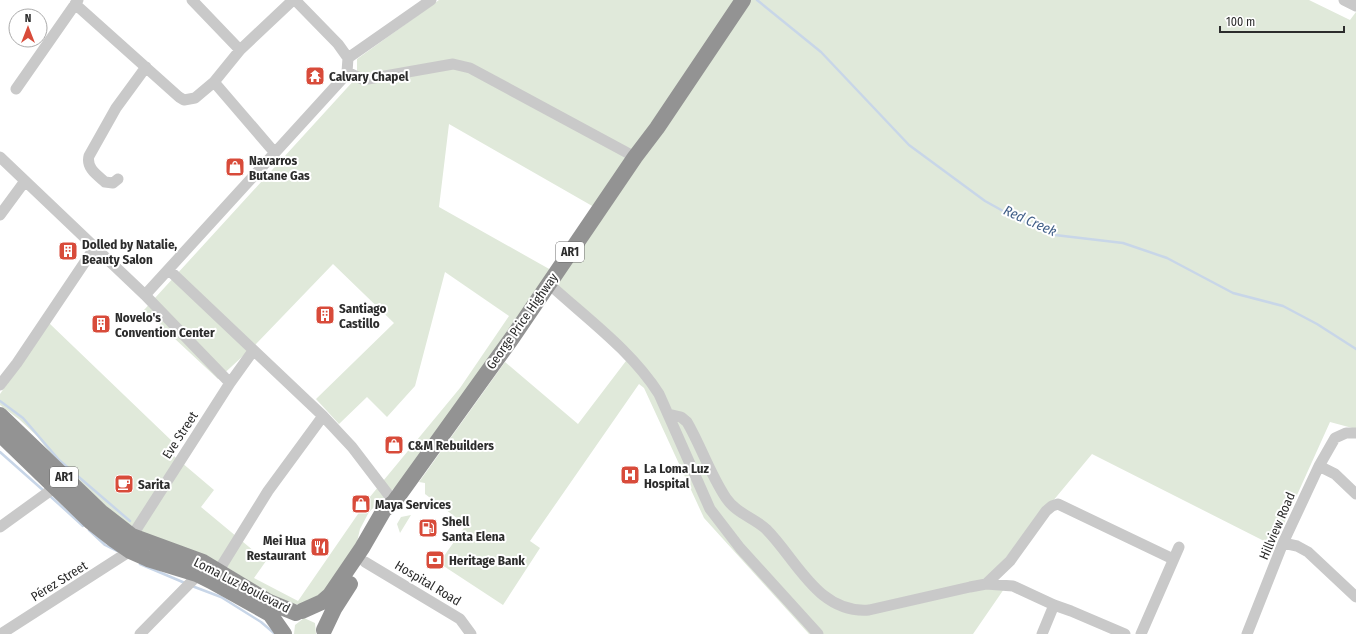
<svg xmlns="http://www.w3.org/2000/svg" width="1356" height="634" viewBox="0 0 1356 634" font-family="'Fira Sans Condensed',sans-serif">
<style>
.green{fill:#e0e9da}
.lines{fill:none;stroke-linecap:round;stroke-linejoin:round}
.stream{stroke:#c8d6e8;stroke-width:2.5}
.minor{stroke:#c9c9c9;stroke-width:11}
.highway{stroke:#939393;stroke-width:16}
.labels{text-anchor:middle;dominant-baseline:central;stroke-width:4;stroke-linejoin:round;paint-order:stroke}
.shield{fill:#fff;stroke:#6b6b6b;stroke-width:1}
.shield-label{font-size:12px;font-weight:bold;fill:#2c2c2c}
.poi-label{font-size:13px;font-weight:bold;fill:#2c2c2c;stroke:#fff;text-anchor:start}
.street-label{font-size:13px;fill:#2c2c2c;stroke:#fff}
.water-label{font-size:14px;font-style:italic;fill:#415f88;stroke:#fff}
</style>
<rect width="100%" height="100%" fill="#fff"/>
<path class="green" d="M439 0H736L594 207 449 124 439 207 551 270 407 476 369 512 360 529 357 542 326 592 303 604H290L277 599 222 564 145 534 119 518 53 457 37 436 20 420 0 405V394L49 323 174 443 168 451 214 490 201 507 266 561 254 578 298 601 369 498 460 388 509 316 445 272 415 386 387 417 367 397 339 424 316 399 394 323 333 264 256 344 218 379 144 310 357 77V59Z
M748 0H1309L1350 20 1356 12V429L1330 422 1274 546 1092 454 983 585 1004 589 973 634H809L704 518 644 388 639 384 530 541 540 548 503 605 439 563 466 525 425 494V483L419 482 505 362 578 424 629 357 553 289Z
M411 515 400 533 397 524 401 517Z
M304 618 315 623 316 634H294L295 625Z"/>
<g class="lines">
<path class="stream" d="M757 0 821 52 909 145 985 201 1012 216 1055 235 1123 243 1167 258 1233 293 1283 306 1317 324 1356 349
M0 401 23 418 59 460 130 521
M0 452 44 491
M50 496 83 526
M89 530 105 545 117 551
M140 564 185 583
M192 586 221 597 261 622 275 634"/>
<path class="minor" d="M192 0 240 50
M295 0 338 44 348 58
M1344 0 1356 6
M75 4 179 97 184 100 195 98 214 82 240 50 293 0
M347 72 362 79H368L453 64 470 68 635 157
M214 82 275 153
M16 89 78 0
M0 157 145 295 230 383
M118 179 113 183 105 182C97 175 86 168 89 156L116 108 146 67
M0 215 25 181
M169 270 323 416 352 447 394 502
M548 283C586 318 631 350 659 394L710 509 740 548 818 634
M145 295 343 78 347 72 348 58 431 0
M0 385 17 363 95 247
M668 414 681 417 687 422C701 446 710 474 726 498 737 514 753 517 766 529 797 560 818 614 869 610L970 587 986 584 1013 586 1054 605 1071 611 1125 634
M1319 466 1335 474 1356 494
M0 527 54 488
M132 536 230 383 253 351
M1283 543 1297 546 1308 552 1356 597
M365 562 460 619 471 634
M219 570 268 491 323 416
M986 584 1010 561 1046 511 1052 506 1058 504 1173 559
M1 634 130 551
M140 634 194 579 197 574
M1042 634 1054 605
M1141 634 1179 547
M1247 634 1283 543 1319 466 1335 438 1346 433H1356"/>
<path class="highway" d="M0 415 101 512 132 536 203 562 269 602 296 613
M0 434 91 522 114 540 130 551 148 559 197 574 211 581 270 614 284 634
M302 611 322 602 330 595 362 548 384 510 394 502 512 338 635 157 657 128 743 0
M324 630 334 609 350 584"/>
</g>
<defs>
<symbol id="temple-square" viewBox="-11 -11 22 22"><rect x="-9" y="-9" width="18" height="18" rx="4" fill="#d84b3a" stroke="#fff"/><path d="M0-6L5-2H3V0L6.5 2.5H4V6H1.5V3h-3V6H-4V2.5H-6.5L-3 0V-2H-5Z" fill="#fff"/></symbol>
<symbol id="shop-square" viewBox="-11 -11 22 22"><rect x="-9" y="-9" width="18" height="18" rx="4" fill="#d84b3a" stroke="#fff"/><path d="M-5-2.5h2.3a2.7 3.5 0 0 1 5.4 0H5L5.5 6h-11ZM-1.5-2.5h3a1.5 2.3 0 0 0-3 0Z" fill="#fff"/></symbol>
<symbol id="building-square" viewBox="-11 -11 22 22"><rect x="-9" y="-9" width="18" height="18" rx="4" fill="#d84b3a" stroke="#fff"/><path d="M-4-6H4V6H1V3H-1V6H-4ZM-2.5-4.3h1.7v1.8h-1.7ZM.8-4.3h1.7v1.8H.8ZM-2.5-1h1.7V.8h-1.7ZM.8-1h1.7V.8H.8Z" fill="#fff"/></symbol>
<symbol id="hospital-square" viewBox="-11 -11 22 22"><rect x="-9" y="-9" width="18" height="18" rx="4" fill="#d84b3a" stroke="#fff"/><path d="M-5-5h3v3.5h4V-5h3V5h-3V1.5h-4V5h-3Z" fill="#fff"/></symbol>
<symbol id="cafe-square" viewBox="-11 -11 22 22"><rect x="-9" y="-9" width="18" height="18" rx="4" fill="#d84b3a" stroke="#fff"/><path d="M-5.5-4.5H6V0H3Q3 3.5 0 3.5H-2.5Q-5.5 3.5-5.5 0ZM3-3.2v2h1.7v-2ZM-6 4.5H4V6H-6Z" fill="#fff"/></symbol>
<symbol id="fuel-square" viewBox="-11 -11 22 22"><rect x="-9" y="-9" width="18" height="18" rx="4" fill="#d84b3a" stroke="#fff"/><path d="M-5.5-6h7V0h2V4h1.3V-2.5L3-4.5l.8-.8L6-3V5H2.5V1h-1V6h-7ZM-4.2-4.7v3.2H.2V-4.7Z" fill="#fff"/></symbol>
<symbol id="restaurant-square" viewBox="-11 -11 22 22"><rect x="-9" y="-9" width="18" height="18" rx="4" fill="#d84b3a" stroke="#fff"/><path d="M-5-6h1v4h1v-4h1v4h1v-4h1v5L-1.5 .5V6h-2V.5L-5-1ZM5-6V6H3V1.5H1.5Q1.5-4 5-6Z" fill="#fff"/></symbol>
<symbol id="bank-square" viewBox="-11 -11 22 22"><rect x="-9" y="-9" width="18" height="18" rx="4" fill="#d84b3a" stroke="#fff"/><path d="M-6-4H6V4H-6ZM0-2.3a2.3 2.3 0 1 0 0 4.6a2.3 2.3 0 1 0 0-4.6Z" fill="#fff"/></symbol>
</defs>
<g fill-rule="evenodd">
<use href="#temple-square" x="304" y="65" width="22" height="22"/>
<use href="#shop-square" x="224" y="156" width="22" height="22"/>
<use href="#building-square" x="57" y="240" width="22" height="22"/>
<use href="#building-square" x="314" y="304" width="22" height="22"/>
<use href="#building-square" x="90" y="313" width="22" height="22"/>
<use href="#shop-square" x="383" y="434" width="22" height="22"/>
<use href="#hospital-square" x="619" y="464" width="22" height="22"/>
<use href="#cafe-square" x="113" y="473" width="22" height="22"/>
<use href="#shop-square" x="350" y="493" width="22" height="22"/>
<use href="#fuel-square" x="417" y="517" width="22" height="22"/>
<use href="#restaurant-square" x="309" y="536" width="22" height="22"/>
<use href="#bank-square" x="424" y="549" width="22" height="22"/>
</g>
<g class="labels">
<g class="shield">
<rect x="556" y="242" width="28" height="20" rx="3"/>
<rect x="50" y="467" width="28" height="20" rx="3"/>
</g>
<g class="shield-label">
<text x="570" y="252">AR1</text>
<text x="64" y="477">AR1</text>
</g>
<g class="poi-label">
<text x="329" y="76">Calvary Chapel</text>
<text x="249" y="160">Navarros<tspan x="249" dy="15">Butane Gas</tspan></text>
<text x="82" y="244">Dolled by Natalie,<tspan x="82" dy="15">Beauty Salon</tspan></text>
<text x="339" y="308">Santiago<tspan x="339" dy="15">Castillo</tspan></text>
<text x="115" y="317">Novelo's<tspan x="115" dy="15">Convention Center</tspan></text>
<text x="408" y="445">C&amp;M Rebuilders</text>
<text x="644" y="468">La Loma Luz<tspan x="644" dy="15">Hospital</tspan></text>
<text x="138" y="484">Sarita</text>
<text x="375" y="504">Maya Services</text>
<text x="442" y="521">Shell<tspan x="442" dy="15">Santa Elena</tspan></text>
<text x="306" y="540" text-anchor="end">Mei Hua<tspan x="306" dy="15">Restaurant</tspan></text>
<text x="449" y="560">Heritage Bank</text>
</g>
<g class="street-label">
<text transform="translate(522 321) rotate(-55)">George Price Highway</text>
<text transform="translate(180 435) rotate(-57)">Eve Street</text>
<text transform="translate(1277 526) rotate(-67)">Hillview Road</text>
<text transform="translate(59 581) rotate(-32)">Pérez Street</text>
<text transform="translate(428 583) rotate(31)">Hospital Road</text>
<text transform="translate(242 585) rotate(27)">Loma Luz Boulevard</text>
</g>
<g class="water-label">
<text transform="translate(1030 221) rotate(24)">Red Creek</text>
</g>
</g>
<g transform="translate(28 28)"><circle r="19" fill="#ffffff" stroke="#ababab"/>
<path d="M0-3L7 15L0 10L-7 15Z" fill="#d84b3a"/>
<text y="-6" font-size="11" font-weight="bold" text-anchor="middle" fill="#2c2c2c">N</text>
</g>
<path d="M1220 26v6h124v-6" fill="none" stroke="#2c2c2c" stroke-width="2"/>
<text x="1226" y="26" font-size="12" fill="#2c2c2c" stroke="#ffffff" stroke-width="3" paint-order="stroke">100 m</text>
</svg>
